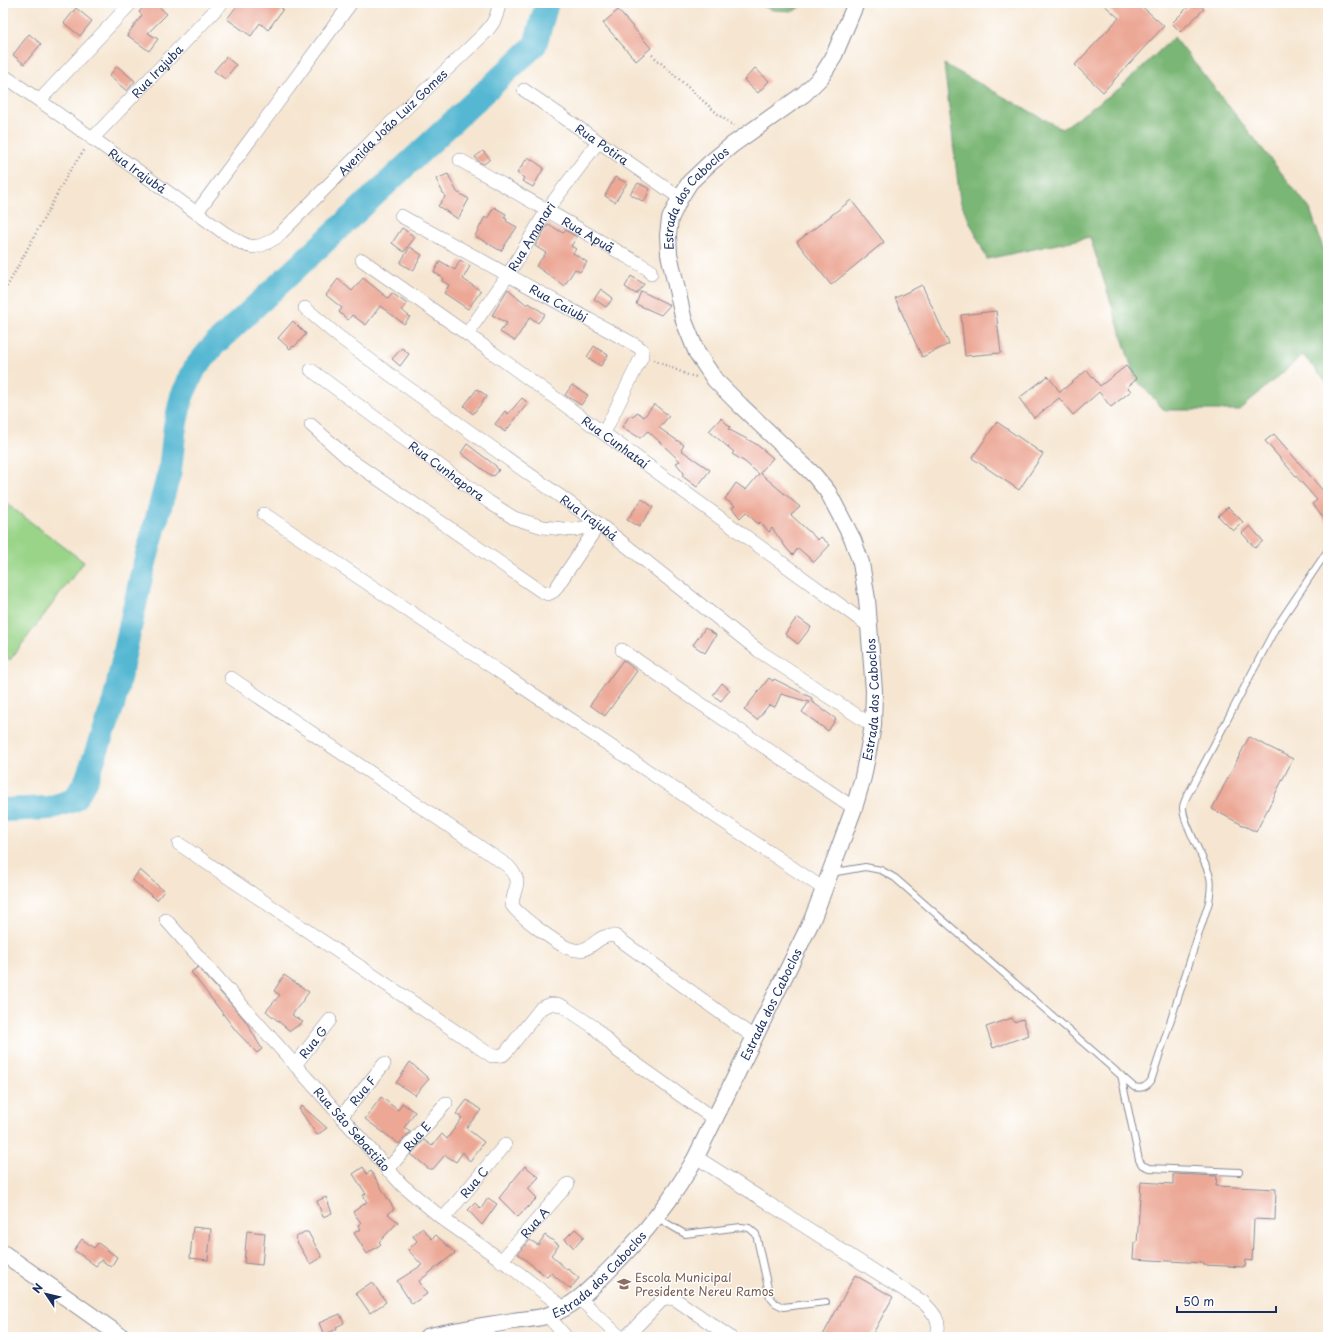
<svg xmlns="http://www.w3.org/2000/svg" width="1331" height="1340" viewBox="0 0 1331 1340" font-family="'Playpen Sans',sans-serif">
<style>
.green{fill:#99d488;stroke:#5a8273}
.forest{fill:#7ab674;stroke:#4a7269}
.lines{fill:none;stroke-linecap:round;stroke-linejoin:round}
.river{stroke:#54b7d2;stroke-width:24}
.building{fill:#eca795}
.service-casing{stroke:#888a98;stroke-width:8}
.minor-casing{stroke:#888a98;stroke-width:14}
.tertiary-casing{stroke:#888a98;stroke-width:18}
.path{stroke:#888a98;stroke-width:2.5;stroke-dasharray:1 3;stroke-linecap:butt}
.service{stroke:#fff;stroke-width:6}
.minor{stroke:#fff;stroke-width:13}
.tertiary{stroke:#fff;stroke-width:16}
.labels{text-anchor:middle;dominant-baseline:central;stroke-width:3;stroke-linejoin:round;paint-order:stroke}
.street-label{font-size:12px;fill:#1b2f5e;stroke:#fff}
.education-label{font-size:12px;fill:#785e54;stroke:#fff;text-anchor:start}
</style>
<rect width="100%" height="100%" fill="#fff"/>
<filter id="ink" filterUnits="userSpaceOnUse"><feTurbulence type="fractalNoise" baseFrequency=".025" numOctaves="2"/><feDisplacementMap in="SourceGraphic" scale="8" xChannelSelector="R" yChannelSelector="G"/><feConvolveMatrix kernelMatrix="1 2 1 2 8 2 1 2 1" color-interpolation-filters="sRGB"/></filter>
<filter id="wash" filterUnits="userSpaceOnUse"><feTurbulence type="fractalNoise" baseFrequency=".012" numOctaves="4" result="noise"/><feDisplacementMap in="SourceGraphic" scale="16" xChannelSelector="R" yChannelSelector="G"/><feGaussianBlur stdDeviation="0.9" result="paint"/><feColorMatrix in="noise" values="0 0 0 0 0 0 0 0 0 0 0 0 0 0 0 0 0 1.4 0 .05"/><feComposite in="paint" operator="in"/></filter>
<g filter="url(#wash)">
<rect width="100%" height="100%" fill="#f6e6d1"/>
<path class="green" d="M3 501 84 562 10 660 3 655Z"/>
<path class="forest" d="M755 3H805L794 11 773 10Z
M1174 37 1310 209 1328 263V384L1303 355 1239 410H1164L1135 378 1090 237 987 259 960 201 944 64 1062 129 1120 88Z"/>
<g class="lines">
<path class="river" d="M3 810 49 808 74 800 86 781 114 702 141 577 170 470 175 426 182 396 195 368 214 345 535 45 547 3"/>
</g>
<g id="blocks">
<path class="building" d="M147 3H155L167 14 148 33 158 39 149 51 127 35 142 15 139 12Z
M239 3H275L283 9 268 30 260 23 251 36 227 19Z
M1102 3H1138L1164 26 1103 92 1075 65 1119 18Z
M1192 3H1198L1204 9 1180 32 1172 23Z
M76 8 92 21 80 36 64 23Z
M618 10 651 48 636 61 603 23Z
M29 34 41 44 24 64 13 55Z
M226 57 236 65 225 79 214 71Z
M117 66 135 81 127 91 109 76Z
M755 68 769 81 758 93 744 80Z
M483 151 490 159 484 164 479 162 475 157Z
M528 157 544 168 533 187 522 181 524 178 517 173Z
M448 174 457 192 469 199 458 219 438 206 445 197 436 179Z
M615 177 627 183 615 202 605 196Z
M638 183 650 189 644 202 630 194Z
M851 200 884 242 831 285 797 242Z
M494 207 506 214 504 218 507 219 506 221 517 227 501 251 475 236 485 217 487 219Z
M548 224 563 233 565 230 577 237 571 246 576 249 573 253 587 262 580 272 575 269 564 286 536 266 546 253 535 246Z
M402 228 415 237 404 252 392 243Z
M410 247 422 255 413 271 400 263Z
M460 260 470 266 463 279 481 291 468 309 444 293 449 285 442 281 443 278 434 272 440 261 455 270Z
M631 276 644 284 636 294 625 287Z
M363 278 388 298 392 293 407 304 402 310 410 317 404 324 380 306 366 325 352 315 348 320 339 312 342 308 326 295 338 279 352 291Z
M922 285 949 344 922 357 895 298Z
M508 289 527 305 529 303 545 314 538 323 530 317 515 341 500 332 507 323 492 315Z
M601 289 613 298 606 307 594 299Z
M641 291 670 305 661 315 636 304Z
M996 311 1001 353 965 356 961 315Z
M293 321 306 334 294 347 293 346 290 349 278 338Z
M594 346 608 355 601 366 587 357Z
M402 348 409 354 400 366 392 359Z
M1126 366 1137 379 1127 387 1131 391 1111 407 1099 392 1073 415 1059 398 1034 418 1019 398 1048 376 1060 392 1087 370 1100 386Z
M572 385 588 395 581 405 565 395Z
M477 389 487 396 473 414 464 406Z
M522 398 528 403 505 432 495 424 505 411 508 414Z
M654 404 669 416 659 428 684 445 681 450 710 470 697 487 682 476 684 473 676 463 680 461 648 431 640 438 622 427 630 415 633 417 637 412 644 417Z
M721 418 730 427 728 429 756 444 773 458 760 473 800 507 791 515 818 540 821 537 830 545 814 562 798 548 793 555 787 549 772 528 769 532 760 522 758 524 746 512 740 518 732 508 735 506 725 499 736 483 746 490 759 474 745 462 732 454 734 452 709 431Z
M997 422 1043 454 1019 490 972 458Z
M1274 434 1325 493 1328 490V523L1312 504 1317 500 1265 441Z
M467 444 496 466V467L499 470 494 476 490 475 461 453Z
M642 499 653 507 639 527 627 520Z
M1228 507 1243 522 1233 531 1218 516Z
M1250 526 1263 541 1255 548 1242 533Z
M797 617 811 627 798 644 785 634Z
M705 628 716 635 705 653 693 645Z
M623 660 637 671 605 716 590 705Z
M769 678 773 681 774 679 812 698 811 701 836 719 828 731 802 712 809 702 781 694 775 707 769 705 757 720 744 710Z
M722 683 730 690 721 701 713 695Z
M1249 737 1293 759 1256 832 1212 809Z
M140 870 164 891 157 900 132 880Z
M198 967 245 1020 262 1049 257 1053 237 1032 191 972Z
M284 975 309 992 292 1015 303 1022 290 1031 266 1011 280 995 274 991Z
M1012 1018 1014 1022 1023 1019 1029 1035 993 1048 986 1027Z
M410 1062 429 1079 415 1095 396 1083Z
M381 1097 398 1110 402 1103 415 1112 404 1128 410 1132 399 1144 365 1119Z
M467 1100 481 1110 466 1128 484 1142 470 1162 463 1152 456 1162 445 1155 433 1169H429L411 1154 424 1140 432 1146 442 1134 447 1139 462 1118 456 1114Z
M302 1106 327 1128 317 1135 299 1109Z
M525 1166 539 1177 528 1189 537 1198 518 1217 499 1198Z
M363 1167 367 1174 371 1171 394 1209 388 1214 398 1222 379 1242 381 1244 367 1254 354 1233 361 1229 358 1225 361 1223 353 1212 367 1202 363 1195 366 1194 353 1174Z
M1173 1174 1217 1176 1216 1186 1276 1189 1275 1220 1254 1219 1252 1261 1246 1260 1245 1267 1204 1265V1263L1133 1259 1134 1243H1137L1141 1182 1173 1184Z
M326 1197 332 1213 323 1217 317 1201Z
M488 1198 497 1204 482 1225 468 1210 475 1203 481 1209Z
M193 1227 211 1229 208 1260 190 1258Z
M422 1228 432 1239 436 1235 455 1253 419 1281 427 1294 412 1304 397 1281 422 1265 408 1250 417 1241 413 1236Z
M575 1229 584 1237 574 1248 565 1239Z
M247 1231 265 1233 262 1265 244 1263Z
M304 1232H308L322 1257 310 1264 295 1238Z
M545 1235 559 1245 551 1255 567 1270 568 1269 579 1278 570 1289 551 1273 547 1277 518 1254 530 1240 538 1245Z
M82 1239 94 1248 98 1243 117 1257 111 1267 101 1260 96 1266 74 1250Z
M855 1275 893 1297 871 1337H822Z
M372 1282 386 1302 370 1313 356 1293Z
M340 1314 344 1323 336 1327 337 1329 324 1335 319 1323Z"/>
</g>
</g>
<g filter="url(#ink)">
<use href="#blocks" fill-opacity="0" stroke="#888a98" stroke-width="1"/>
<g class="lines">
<defs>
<path id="service" d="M831 873 865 867 881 870 895 878 1134 1087C1142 1089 1146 1087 1151 1081L1209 902C1210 894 1212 885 1210 877 1205 859 1182 822 1183 807 1183 804 1185 801 1186 798L1275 629 1328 550
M1121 1075 1139 1160 1142 1165 1149 1168 1239 1172
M656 1217 685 1234 741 1227 749 1228 756 1234 770 1297 775 1303 783 1307 826 1302"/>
<g id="minor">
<path id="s1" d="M3 75C77 127 150 179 223 232 247 246 251 254 277 237L375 138 484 34C494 23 497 18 499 3"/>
<path id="s2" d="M524 90 680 198"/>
<path d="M40 100 131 3"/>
<path id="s3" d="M92 139 222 3"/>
<path id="s4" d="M460 160 650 270 651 274"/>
<path d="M197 212 351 3"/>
<path id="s5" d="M401 216 637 346 642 350V356L604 433"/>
<path id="s6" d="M362 260 467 334 869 626"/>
<path id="s7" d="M305 308 338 336 396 379 599 524 759 651 873 726"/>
<path id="s8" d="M467 334 508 275 547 210 598 142"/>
<path id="s9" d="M311 370 489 502 514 518 543 527 574 530 599 524"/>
<path d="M311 425 349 459 541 591 548 594 554 591 599 524"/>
<path d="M264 514 824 889"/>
<path d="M622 650 854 808"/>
<path d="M231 678 508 866C525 884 513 886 512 905 518 915 556 943 568 948 571 949 576 951 580 950 594 949 598 933 615 936L755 1038"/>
<path d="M179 844 492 1056 503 1055 507 1051 541 1008 551 1004H557L564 1007 594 1027 618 1051 714 1119"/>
<path id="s10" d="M166 920 402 1185 443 1219 511 1267 565 1309"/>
<path id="s11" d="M295 1065 330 1020"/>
<path id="s12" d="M341 1117 384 1064"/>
<path d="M696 1157 923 1302C933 1312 943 1322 936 1337"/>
<path id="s13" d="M387 1170 446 1103"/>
<path id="s14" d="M443 1219 505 1145"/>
<path id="s15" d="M501 1261 568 1184"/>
<path d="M580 1299 620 1337"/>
<path d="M548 1316 566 1337"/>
<path d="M626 1337 663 1299 668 1298 675 1299 730 1337"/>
</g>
<g id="tertiary">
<path d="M3 1253 122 1337"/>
<path id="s16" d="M427 1337C455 1330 484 1326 513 1321 525 1319 538 1319 549 1315 575 1306 591 1288 609 1270 643 1236 673 1199 696 1157L812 920 824 889 854 808 863 777 873 726 874 691 867 599 861 563 853 540 828 492 814 475 741 406 715 380 697 353 684 321 669 254 668 235 670 219 680 198 690 182 710 163 732 145 804 94 821 77 833 58 856 3"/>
</g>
</defs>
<use href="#service" class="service-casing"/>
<use href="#minor" class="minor-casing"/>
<use href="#tertiary" class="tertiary-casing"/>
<path class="path" d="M652 55 719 115 734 126
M3 294 69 172 85 149
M654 360 688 375 697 377"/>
<use href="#service" class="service"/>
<use href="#minor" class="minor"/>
<use href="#tertiary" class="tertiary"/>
</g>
</g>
<defs>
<symbol id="school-bare" viewBox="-9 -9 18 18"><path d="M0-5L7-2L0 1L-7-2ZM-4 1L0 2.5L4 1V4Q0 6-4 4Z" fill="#8d6e63" stroke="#fff" stroke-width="2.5" paint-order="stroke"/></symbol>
</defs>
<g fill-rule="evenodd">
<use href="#school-bare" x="614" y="1274" width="20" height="20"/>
</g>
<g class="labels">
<g class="street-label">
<text stroke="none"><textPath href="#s3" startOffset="94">Rua Irajuba</textPath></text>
<text stroke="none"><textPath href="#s1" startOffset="493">Avenida João Luiz Gomes</textPath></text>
<text stroke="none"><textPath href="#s2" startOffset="95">Rua Potira</textPath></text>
<text stroke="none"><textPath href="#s1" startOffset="165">Rua Irajubá</textPath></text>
<text stroke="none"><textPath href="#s16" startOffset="1413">Estrada dos Caboclos</textPath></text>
<text stroke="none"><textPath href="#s4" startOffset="148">Rua Apuã</textPath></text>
<text stroke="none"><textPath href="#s8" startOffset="117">Rua Amanari</textPath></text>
<text stroke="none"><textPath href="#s5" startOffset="180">Rua Caiubi</textPath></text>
<text stroke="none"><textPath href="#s6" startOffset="312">Rua Cunhataí</textPath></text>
<text stroke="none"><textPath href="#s9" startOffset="169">Rua Cunhapora</textPath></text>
<text stroke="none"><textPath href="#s7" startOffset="353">Rua Irajubá</textPath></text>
<text stroke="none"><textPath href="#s16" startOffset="837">Estrada dos Caboclos</textPath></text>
<text stroke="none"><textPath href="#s16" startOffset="513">Estrada dos Caboclos</textPath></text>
<text stroke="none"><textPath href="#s11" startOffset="29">Rua G</textPath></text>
<text stroke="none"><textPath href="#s12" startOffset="34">Rua F</textPath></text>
<text stroke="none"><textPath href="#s10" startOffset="280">Rua São Sebastião</textPath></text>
<text stroke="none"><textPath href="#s13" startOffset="45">Rua E</textPath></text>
<text stroke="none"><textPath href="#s14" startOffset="48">Rua C</textPath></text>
<text stroke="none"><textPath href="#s15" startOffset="51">Rua A</textPath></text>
<text stroke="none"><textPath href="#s16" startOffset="189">Estrada dos Caboclos</textPath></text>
</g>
<g class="education-label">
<text x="635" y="1277">Escola Municipal<tspan x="635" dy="14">Presidente Nereu Ramos</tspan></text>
</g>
</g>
<rect width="1331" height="1340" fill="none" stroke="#fff" stroke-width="16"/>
<g transform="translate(46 1294) rotate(305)" stroke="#ffffff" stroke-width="3" paint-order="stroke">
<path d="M0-3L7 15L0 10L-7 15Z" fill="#1b2f5e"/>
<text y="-6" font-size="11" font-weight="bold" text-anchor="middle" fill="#1b2f5e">N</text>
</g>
<path d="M1177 1306v6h99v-6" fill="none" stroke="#1b2f5e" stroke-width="2"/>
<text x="1183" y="1306" font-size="12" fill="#1b2f5e" stroke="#ffffff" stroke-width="3" paint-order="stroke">50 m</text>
</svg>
